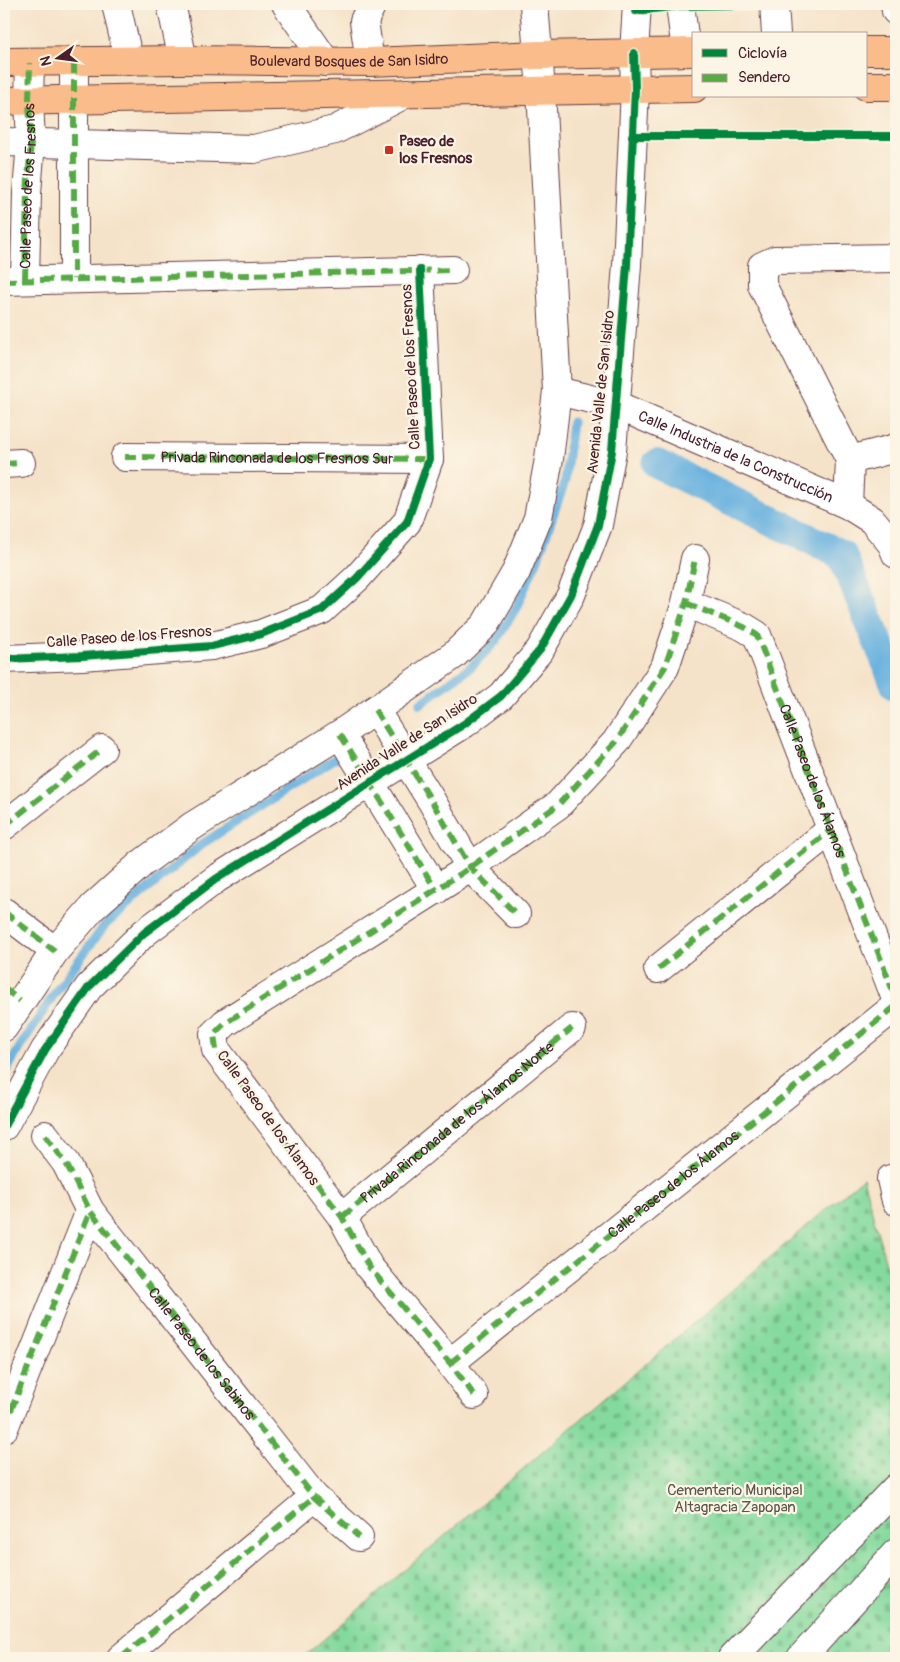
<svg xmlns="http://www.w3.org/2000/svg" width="900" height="1662" viewBox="0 0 900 1662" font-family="Pangolin,sans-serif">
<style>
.cemetery{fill:url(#cemetery-stones);stroke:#677c64}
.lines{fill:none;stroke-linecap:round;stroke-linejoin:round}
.stream{stroke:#67b1df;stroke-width:9}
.canal{stroke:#67b1df;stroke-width:30}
.minor-casing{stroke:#643c43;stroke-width:30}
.major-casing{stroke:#643c43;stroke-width:30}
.minor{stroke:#fff;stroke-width:28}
.major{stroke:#f9bc8a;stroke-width:28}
.quiet{stroke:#57aa44;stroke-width:6;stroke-dasharray:12 6;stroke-linecap:butt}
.cycleway-casing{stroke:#fcf5e5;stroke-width:11}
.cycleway{stroke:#00873e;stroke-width:8}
.poi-dot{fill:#c8321e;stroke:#fcf5e5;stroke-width:2}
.labels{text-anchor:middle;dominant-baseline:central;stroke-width:4.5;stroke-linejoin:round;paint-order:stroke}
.street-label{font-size:15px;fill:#4a1f2b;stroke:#fcf5e5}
.poi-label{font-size:15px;font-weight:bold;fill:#4a1f2b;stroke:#fcf5e5;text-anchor:start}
.park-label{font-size:15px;fill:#5b574e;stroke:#fcf5e5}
</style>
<defs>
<pattern id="cemetery-stones" width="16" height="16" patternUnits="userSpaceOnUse" patternTransform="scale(1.25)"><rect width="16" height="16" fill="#84da9e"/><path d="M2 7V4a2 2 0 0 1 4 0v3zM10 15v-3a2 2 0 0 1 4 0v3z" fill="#74bb88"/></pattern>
</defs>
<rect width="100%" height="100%" fill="#fcf5e5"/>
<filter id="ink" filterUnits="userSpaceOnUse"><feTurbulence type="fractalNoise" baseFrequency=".02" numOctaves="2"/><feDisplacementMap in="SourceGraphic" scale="10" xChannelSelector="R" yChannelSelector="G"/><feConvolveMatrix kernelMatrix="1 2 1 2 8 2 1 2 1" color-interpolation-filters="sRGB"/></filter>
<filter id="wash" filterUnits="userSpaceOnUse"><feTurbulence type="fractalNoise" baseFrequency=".0096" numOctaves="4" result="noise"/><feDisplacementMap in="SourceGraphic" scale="20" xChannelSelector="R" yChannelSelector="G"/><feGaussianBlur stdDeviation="1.12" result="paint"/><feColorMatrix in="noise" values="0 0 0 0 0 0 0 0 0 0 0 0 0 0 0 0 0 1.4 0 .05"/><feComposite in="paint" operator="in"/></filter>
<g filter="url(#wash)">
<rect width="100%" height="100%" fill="#f5e3c9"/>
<path class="cemetery" d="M863 1178 896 1301V1658H302Z"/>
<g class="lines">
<path class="stream" d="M420 704 472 666 496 641 516 608 537 561 565 481 572 422
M4 1075 21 1045 59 987 105 925 202 844 342 754"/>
<path class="canal" d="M657 464 842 555 896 686"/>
</g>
</g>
<g filter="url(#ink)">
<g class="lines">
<defs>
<g id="minor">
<path d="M116 4 129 61"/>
<path d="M171 4 183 60"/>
<path d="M286 4 326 62"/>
<path d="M680 4 686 52"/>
<path d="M774 4 776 34"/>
<path d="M895 4 896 11"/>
<path d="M74 62V279"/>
<path d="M370 62 364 21 372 4"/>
<path d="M4 142 254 149 335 130 407 93"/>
<path d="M25 280 27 193 31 142 29 100 30 63"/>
<path d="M4 281 453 270"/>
<path id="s1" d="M557 391 616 405 848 505 872 520 892 544 896 554"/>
<path id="s2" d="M125 457 429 459"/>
<path d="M850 460 896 448"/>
<path d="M4 464 21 463"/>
<path d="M848 505 850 460 762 285V266L775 260 896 258"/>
<path id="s3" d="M686 603 744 627 757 635 896 999"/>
<path d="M4 659 82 656 212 646 261 634 322 610 357 578 407 522 429 459 420 270"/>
<path d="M375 710 431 800 470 867 516 914"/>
<path d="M340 734 436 890"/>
<path d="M4 826 102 749"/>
<path d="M4 912 55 951"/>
<path d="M658 969 832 829"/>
<path d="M4 1027 55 951 93 907 141 864 191 827 340 734 454 655 485 625 516 572 538 518 549 459 557 391 541 90 534 4"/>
<path d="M4 1126 45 1050 89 987 144 933 216 879 464 724 501 696 540 650 571 595 598 525 612 451 627 265 635 89 634 53 637 4"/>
<path d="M45 1135 66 1163 90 1211 314 1497 359 1537"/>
<path d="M891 1179 896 1201"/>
<path id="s4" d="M342 1217 572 1028"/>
<path d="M450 1363 896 1006"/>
<path d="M474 1395 450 1363 369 1267 342 1217 216 1050 214 1034 225 1023 462 873 558 805 616 742 665 667 686 603 695 559"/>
<path d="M4 1428 90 1211"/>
<path d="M121 1658 314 1497"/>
<path d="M732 1658 896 1488"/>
<path d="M801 1658 896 1553"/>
</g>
<g id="major">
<path d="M866 51H896"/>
<path id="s5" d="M4 62 183 60 370 62 539 55 694 52"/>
<path d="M866 86H896"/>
<path d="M4 101 694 88"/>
</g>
</defs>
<use href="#minor" class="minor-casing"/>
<use href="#major" class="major-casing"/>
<use href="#minor" class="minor"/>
<use href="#major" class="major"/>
<g class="quiet">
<path d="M74 62V279"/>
<path id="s6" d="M25 280 27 193 31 142 29 100 30 63"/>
<path d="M4 281 453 270"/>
<path d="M125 457 429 459"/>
<path d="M4 464 21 463"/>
<path d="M686 603 744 627 757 635 896 999"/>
<path d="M375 710 431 800 470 867 516 914"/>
<path d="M340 734 436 890"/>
<path d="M4 826 102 749"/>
<path d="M4 912 55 951"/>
<path d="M658 969 832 829"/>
<path d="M4 988 20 1001"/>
<path id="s7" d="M45 1135 66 1163 90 1211 314 1497 359 1537"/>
<path d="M342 1217 572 1028"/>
<path id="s8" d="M450 1363 896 1006"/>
<path d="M474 1395 450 1363 369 1267 342 1217 216 1050 214 1034 225 1023 462 873 558 805 616 742 665 667 686 603 695 559"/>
<path d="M4 1428 90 1211"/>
<path d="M121 1658 314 1497"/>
</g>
<defs>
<path id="cycleway" d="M636 11 680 6 810 4
M632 136H896
M4 659 82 656 212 646 261 634 322 610 357 578 407 522 429 459 420 270
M4 1126 45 1050 89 987 144 933 216 879 464 724 501 696 540 650 571 595 598 525 612 451 627 265 635 89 634 53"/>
</defs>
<use href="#cycleway" class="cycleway-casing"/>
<use href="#cycleway" class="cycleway"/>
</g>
</g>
<rect class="poi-dot" x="384" y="145" width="10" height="10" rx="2.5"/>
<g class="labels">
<g class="street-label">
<text stroke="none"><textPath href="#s5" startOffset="345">Boulevard Bosques de San Isidro</textPath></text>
<text stroke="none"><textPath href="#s6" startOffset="94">Calle Paseo de los Fresnos</textPath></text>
<text transform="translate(411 367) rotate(-93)">Calle Paseo de los Fresnos</text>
<text transform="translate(601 392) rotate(-84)">Avenida Valle de San Isidro</text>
<text stroke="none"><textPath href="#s1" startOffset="191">Calle Industria de la Construcción</textPath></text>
<text stroke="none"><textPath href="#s2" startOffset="152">Privada Rinconada de los Fresnos Sur</textPath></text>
<text transform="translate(129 637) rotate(-4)">Calle Paseo de los Fresnos</text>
<text transform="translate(407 742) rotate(-33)">Avenida Valle de San Isidro</text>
<text stroke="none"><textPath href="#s3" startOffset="234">Calle Paseo de los Álamos</textPath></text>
<text transform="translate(268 1118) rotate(54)">Calle Paseo de los Álamos</text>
<text stroke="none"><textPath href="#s4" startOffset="149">Privada Rinconada de los Álamos Norte</textPath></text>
<text stroke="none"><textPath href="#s8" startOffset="286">Calle Paseo de los Álamos</textPath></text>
<text stroke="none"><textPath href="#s7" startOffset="270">Calle Paseo de los Sabinos</textPath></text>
</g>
<g class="poi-label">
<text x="399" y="141">Paseo de<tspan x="399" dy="17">los Fresnos</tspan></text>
</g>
<g class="park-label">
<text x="735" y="1490">Cementerio Municipal<tspan x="735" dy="17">Altagracia Zapopan</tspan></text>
</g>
</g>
<rect width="900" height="1662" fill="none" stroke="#fcf5e5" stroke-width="20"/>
<rect x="692" y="32" width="175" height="65" fill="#fcf5e5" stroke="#b59f9b"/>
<rect x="702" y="49" width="25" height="8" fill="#00873e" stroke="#b59f9b"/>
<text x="738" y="58" font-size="15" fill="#4a1f2b">Ciclovía</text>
<rect x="702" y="74" width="25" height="8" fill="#57aa44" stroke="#b59f9b"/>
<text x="738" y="82" font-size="15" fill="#4a1f2b">Sendero</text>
<g transform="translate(58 58) rotate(256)" stroke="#fcf5e5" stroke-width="4" paint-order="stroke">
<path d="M0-4L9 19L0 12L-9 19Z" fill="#4a1f2b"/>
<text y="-8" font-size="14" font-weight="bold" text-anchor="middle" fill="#4a1f2b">N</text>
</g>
</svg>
